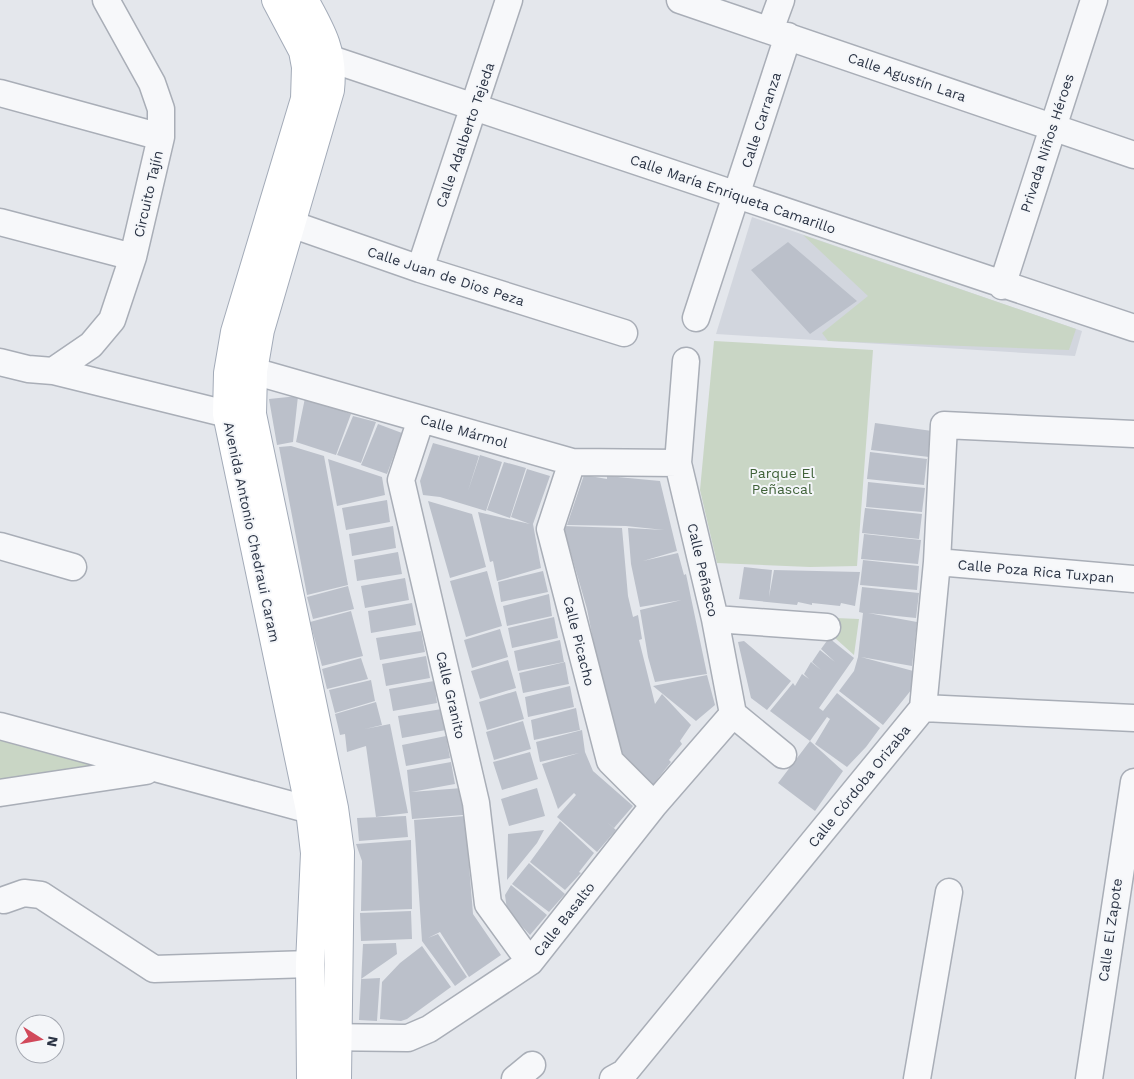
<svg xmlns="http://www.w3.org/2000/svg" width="1134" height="1079" viewBox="0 0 1134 1079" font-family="'Work Sans',sans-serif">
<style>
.built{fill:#d2d6de}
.green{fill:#c9d6c5}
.building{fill:#bbc0ca}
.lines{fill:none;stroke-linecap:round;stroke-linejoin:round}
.street-casing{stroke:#a9aeb7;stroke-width:29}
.primary-casing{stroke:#a3abb8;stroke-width:30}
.street{stroke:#f7f8fa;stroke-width:26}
.primary{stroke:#fff;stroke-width:28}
.labels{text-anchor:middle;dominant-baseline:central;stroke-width:4;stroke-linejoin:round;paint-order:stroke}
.street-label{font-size:14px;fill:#2b3445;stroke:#f4f6f9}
.park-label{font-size:14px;fill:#3f6138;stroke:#f4f6f9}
</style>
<rect width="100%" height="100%" fill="#e4e7ec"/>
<path class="built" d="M752 217 1082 331 1075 356 716 334Z"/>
<path class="green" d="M803 235 1076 329 1069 350 828 341 822 333 868 296Z
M714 341 873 350 857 566 810 567 717 563 700 490Z
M836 618 859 619 854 655 835 638Z
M0 735 90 760 89 776 0 786Z"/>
<path class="building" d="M788 242 857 301 810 334 751 270Z
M298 396 293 442 277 445 269 399Z
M305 398 351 414 336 455 296 442Z
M353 416 376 422 361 463 337 455Z
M875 423 932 431 929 457 871 450Z
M378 424 402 433 387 474 361 465Z
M433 443 479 456 468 491 480 455 502 462 486 511 440 497 423 495 420 481Z
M291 446 324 456 348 585 307 595 279 447Z
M870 452 927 459 924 485 867 479Z
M328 459 382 477 385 495 337 506Z
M504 462 526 468 510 518 487 510Z
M527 469 550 476 533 524 541 568 497 581 493 561 490 562 478 512 530 524 511 517Z
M584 475 607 479V476L660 481 677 551 643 561 678 553 684 575 686 574 707 674 655 682 648 657 640 610 682 600 640 607 631 564 628 528 664 530 626 526 567 525Z
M868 482 925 488 922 512 866 507Z
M387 500 390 522 346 530 342 508Z
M428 501 472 514 486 567 450 578Z
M865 508 922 514 919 539 862 533Z
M393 526 396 548 352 556 349 534Z
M563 526 622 528 628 596 633 617 638 615 642 639 639 640 655 704 662 694 691 725 680 741 682 744 669 760 671 762 652 786 617 757 618 738 608 697 600 675 587 609Z
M864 534 921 540 918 564 861 559Z
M398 552 402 574 357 581 354 560Z
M863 560 919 566 917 590 860 585Z
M744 567 772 570 769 597 774 570 860 572 855 606 841 603 840 606 812 603V605L798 602 797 605 739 599Z
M487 571 502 626 466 637 450 581Z
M543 571 548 592 501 602 498 582Z
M405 578 409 600 365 608 361 586Z
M348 586 354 609 313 619 307 597Z
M862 587 919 593 916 618 868 613 917 622 912 666 861 657 917 672 916 684 883 725 839 691 854 671 858 657 863 613 859 612Z
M549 594 552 616 507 626 503 606Z
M412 603 416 625 371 633 368 611Z
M351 611 363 656 322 666 310 622Z
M554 617 558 638 512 648 508 628Z
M500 629 508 657 472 668 464 640Z
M421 631 425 652 380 660 376 638Z
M829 638 854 658 819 708 823 711 837 693 880 728 866 747 847 767 815 744 830 719 827 717 810 741 770 711 793 683 795 686 802 674 809 679 804 674 811 662 821 670 812 662 820 650 835 662 821 649Z
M560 640 564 662 518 671 514 651Z
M744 641 791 681 767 710 751 698 738 642Z
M426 656 430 678 386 686 382 664Z
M361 658 368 679 327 689 322 669Z
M508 660 516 688 480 699 471 671Z
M565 662 569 684 523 693 519 673Z
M707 675 715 705 696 721 653 686Z
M371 680 375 701 335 713 329 690Z
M434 681 437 703 393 711 389 689Z
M570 686 574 707 528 717 525 697Z
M516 691 524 719 487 730 479 702Z
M376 702 382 725 365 729 390 724 408 813 376 817 366 746 347 752 345 734 340 735 335 714Z
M576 708 580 730 534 740 531 720Z
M442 709 446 730 402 738 398 716Z
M523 721 531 749 494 760 486 732Z
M582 730 585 752 593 771 633 806 614 828 607 822 616 830 597 852 557 817 576 795 574 793 558 809 542 764 579 753 540 762 536 742Z
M446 736 450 758 406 766 402 745Z
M810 741 843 771 815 811 778 783Z
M530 752 538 779 502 790 493 762Z
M451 762 455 784 411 792 462 788 463 815 412 819 407 770Z
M537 788 545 816 509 826 501 799Z
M406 816 408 837 359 841 357 818Z
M465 816 473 914 501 955 469 977 440 932 428 938 438 934 467 977 455 986 422 941 414 820Z
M560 821 594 853 579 872 581 873 565 890 530 862Z
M544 830 537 843 507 880 508 834Z
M411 840 412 909 361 911 362 861 356 844Z
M529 863 565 894 549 912 512 884Z
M511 885 547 915 530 935 507 910 505 895Z
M411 911 412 939 361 941 360 913Z
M396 943 397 954 361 979 380 978 377 1021 359 1020 363 944Z
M422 946 451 987 407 1019 401 1021 380 1019 382 982 400 963Z"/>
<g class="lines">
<defs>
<path id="street" d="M680 0 1134 155
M770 30 781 0
M331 59 1134 328
M0 93 161 137
M271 217 420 269 624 333
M0 222 133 257
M420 269 509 0
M1002 286 1094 0
M696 318 788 36
M686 361 678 463 715 619 733 714 783 755
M0 362 28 369 53 371 227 414
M53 371 91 345 112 320 133 257 161 137V109L152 83 106 0
M253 371 572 462 678 463
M421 419 401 480 476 803 488 904 530 962
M572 462 550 529 610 761 654 805
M0 546 73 567
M937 562 1134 579
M715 619 827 627
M923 708 1134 718
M0 726 310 810 331 808
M0 793 146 771
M4 900 24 893 41 895 154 969 310 964
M316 1037 408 1038 429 1029 530 962 654 805 733 714
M515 1079 532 1065
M613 1079 624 1073 923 708 937 562 944 425 1134 434
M917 1079 949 892
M1089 1079 1134 782"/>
<path id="primary" d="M276 0 303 51 306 67 305 99 235 332 228 373 227 414 310 810 315 853 310 964 311 1079
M304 0C322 32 334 53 330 90L260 330 253 371 252 414 334 808 340 852 337 1079"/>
</defs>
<use href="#street" class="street-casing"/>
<use href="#primary" class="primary-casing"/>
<use href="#street" class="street"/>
<use href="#primary" class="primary"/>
</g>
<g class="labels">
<g class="street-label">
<text transform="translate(907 77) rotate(19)">Calle Agustín Lara</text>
<text transform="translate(761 120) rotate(-72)">Calle Carranza</text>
<text transform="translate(465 135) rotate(-71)">Calle Adalberto Tejeda</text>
<text transform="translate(1047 143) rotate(-72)">Privada Niños Héroes</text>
<text transform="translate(148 194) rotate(-77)">Circuito Tajín</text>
<text transform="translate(733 194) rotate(19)">Calle María Enriqueta Camarillo</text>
<text transform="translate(446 276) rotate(18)">Calle Juan de Dios Peza</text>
<text transform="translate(464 431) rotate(16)">Calle Mármol</text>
<text transform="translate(252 532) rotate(78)">Avenida Antonio Chedraui Caram</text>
<text transform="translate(703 570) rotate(77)">Calle Peñasco</text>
<text transform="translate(1036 571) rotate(5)">Calle Poza Rica Tuxpan</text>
<text transform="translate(579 641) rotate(76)">Calle Picacho</text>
<text transform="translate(451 695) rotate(77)">Calle Granito</text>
<text transform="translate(859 786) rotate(-51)">Calle Córdoba Orizaba</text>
<text transform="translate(564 919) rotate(-52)">Calle Basalto</text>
<text transform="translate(1110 930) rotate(-82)">Calle El Zapote</text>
</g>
<g class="park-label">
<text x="782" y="473">Parque El<tspan x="782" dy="16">Peñascal</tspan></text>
</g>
</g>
<g transform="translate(40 1039) rotate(101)"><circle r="24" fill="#f4f6f9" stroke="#a4a8b1"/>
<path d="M0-4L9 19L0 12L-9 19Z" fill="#d1495b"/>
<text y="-8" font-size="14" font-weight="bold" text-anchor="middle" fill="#2b3445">N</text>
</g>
</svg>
